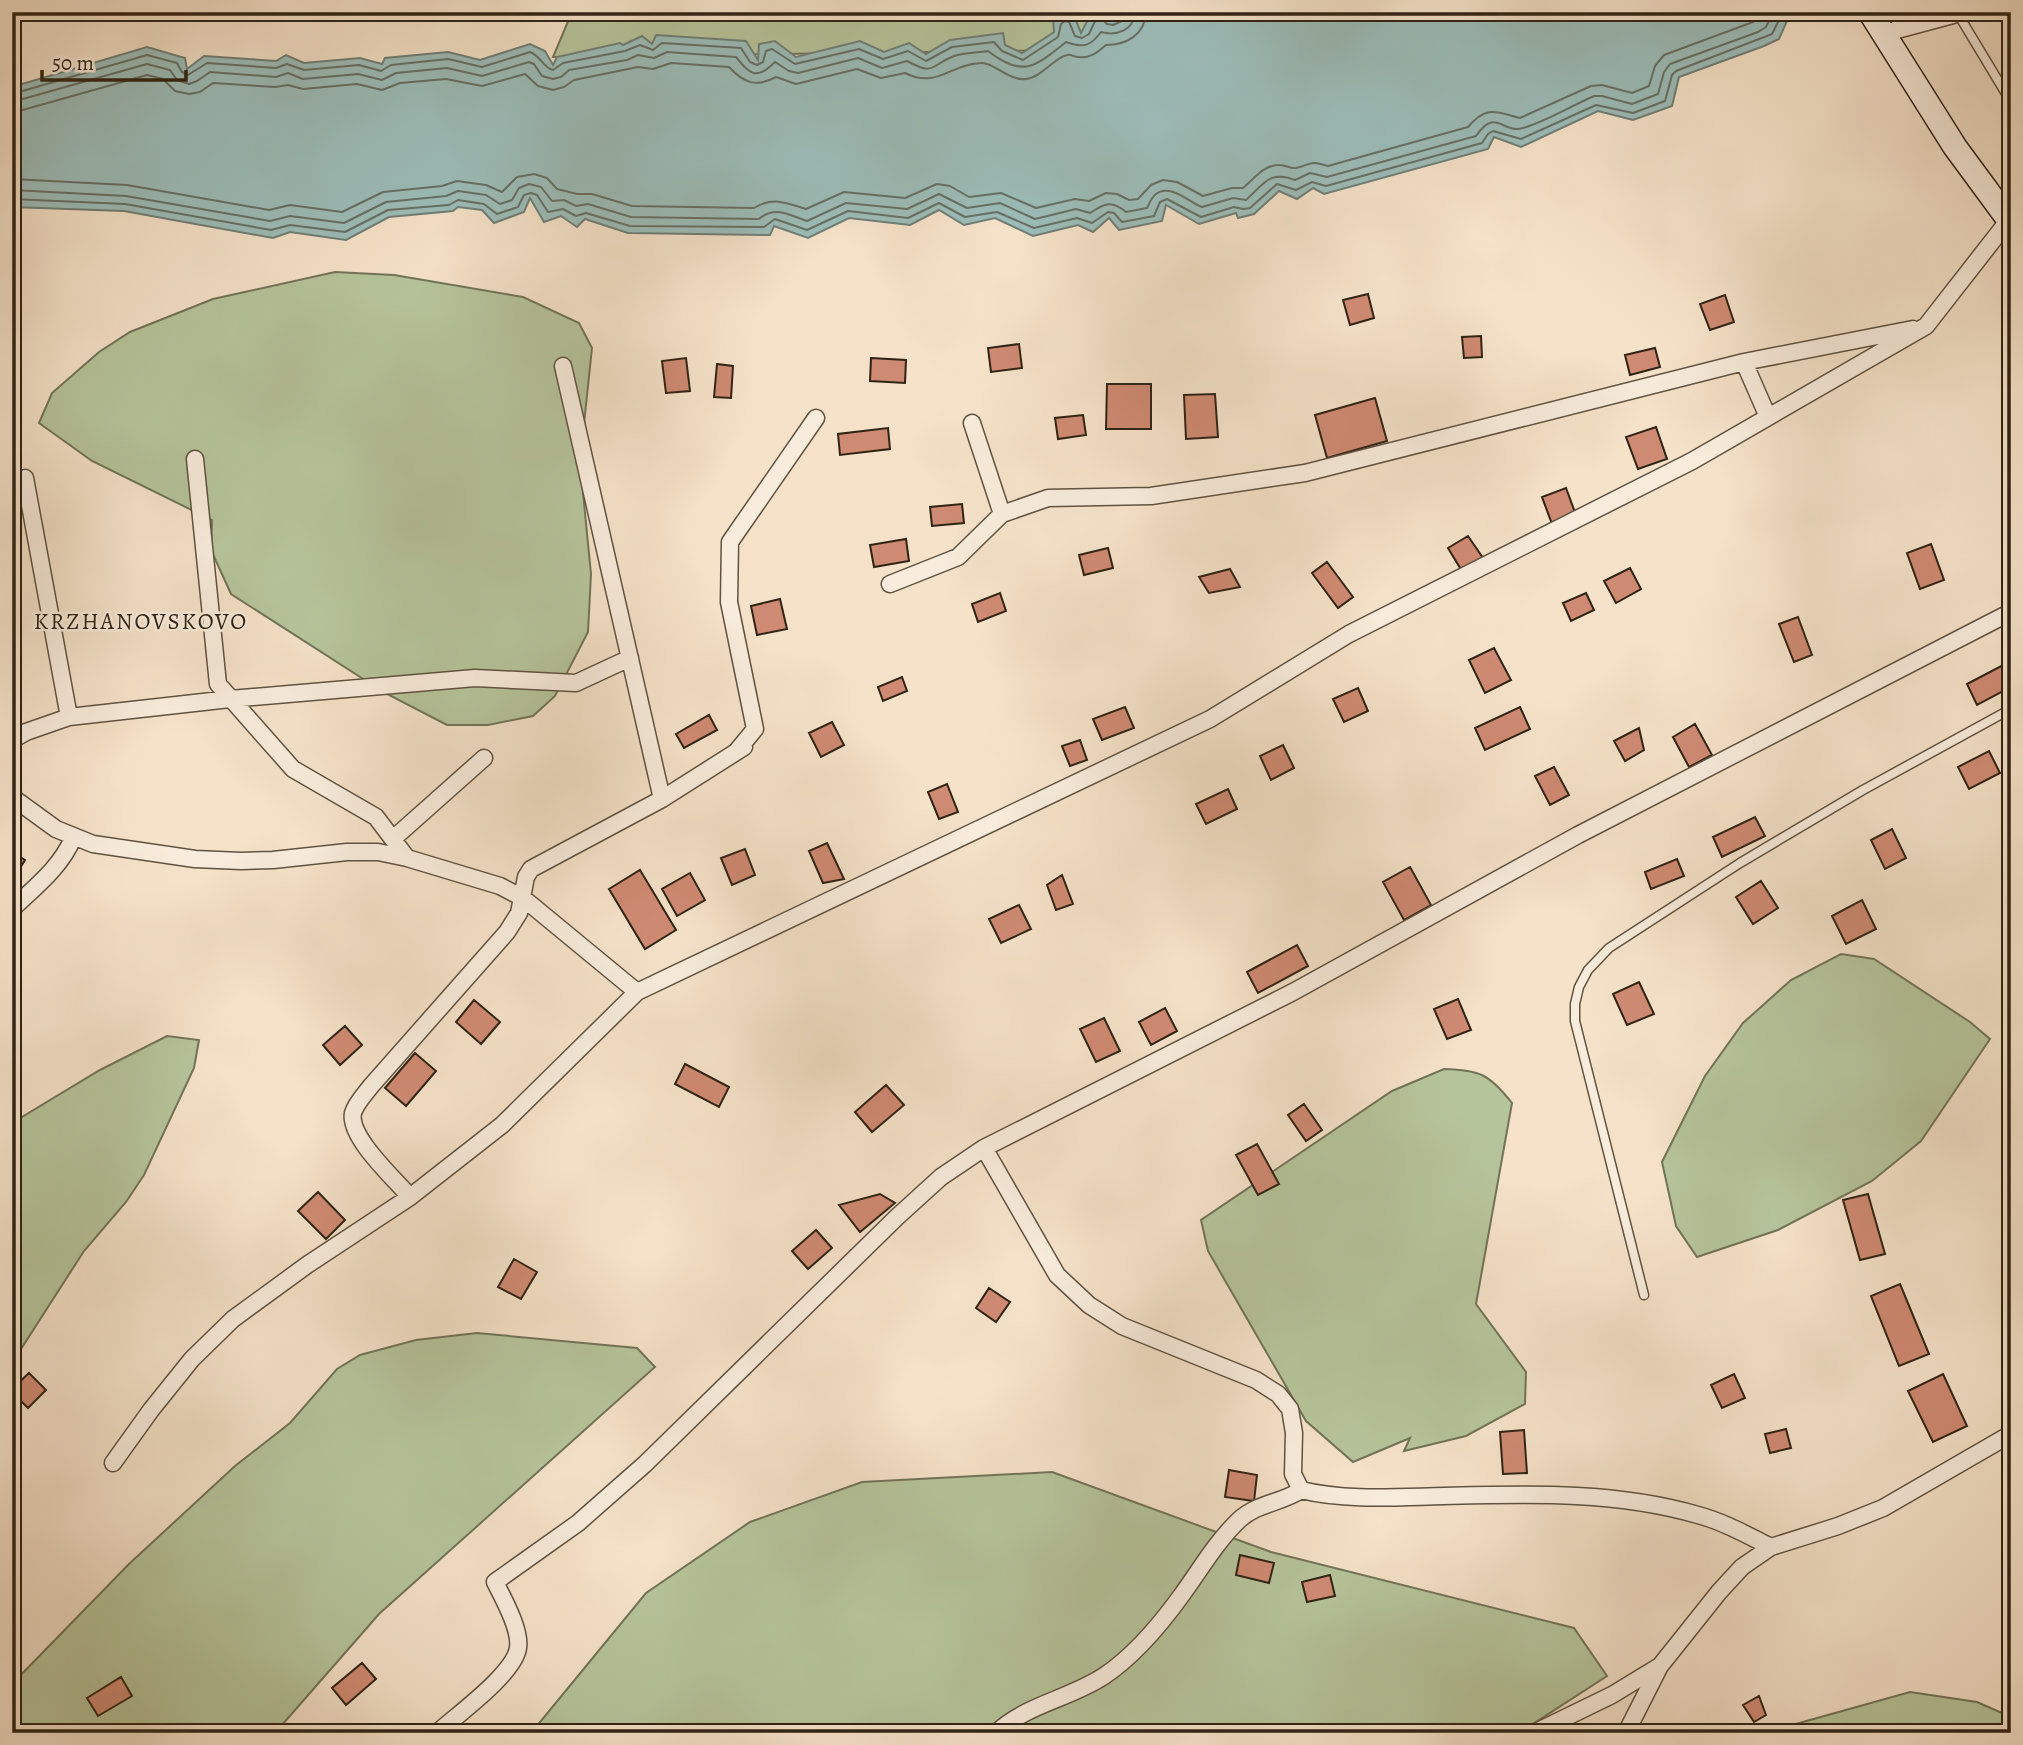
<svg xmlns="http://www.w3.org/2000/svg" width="2023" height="1745" viewBox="0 0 2023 1745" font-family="Alegreya,serif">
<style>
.green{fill:#b6c49b;stroke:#727458;stroke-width:2}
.water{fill:#9cbdb9;stroke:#707f77;stroke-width:2}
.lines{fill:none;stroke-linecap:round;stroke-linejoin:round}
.shore{stroke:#667066;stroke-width:2}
.building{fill:#cf8a73;stroke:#2f2314;stroke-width:2}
.lane-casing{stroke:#605341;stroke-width:11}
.street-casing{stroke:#605341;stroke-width:19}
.secondary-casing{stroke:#2f2314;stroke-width:26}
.lane{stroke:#f8ecdc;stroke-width:8}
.street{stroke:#f8ecdc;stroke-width:16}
.secondary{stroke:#f8ecdc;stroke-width:23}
.labels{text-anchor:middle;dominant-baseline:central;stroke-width:5;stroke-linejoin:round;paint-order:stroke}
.quarter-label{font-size:23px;letter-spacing:2px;fill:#2f2314;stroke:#f8ecdc}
</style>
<rect width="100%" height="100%" fill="#f5e2c9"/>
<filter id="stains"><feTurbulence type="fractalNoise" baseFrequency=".00286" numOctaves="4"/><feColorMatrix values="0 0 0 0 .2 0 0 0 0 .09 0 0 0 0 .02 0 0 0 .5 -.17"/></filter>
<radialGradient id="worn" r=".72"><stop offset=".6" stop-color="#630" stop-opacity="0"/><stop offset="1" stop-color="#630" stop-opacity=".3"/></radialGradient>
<path class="green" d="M572 12H1234L1138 49 553 57Z
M335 272 394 275 523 297 579 323 592 348 580 462 591 574 588 632 555 696 533 716 488 725H447L385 693 231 594 211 550 212 520 92 461 39 423 52 393 99 352 130 332 213 299Z
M1841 954 1874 959 1970 1022 1990 1039 1921 1141 1872 1181 1778 1230 1697 1257 1676 1226 1662 1162 1705 1076 1743 1023 1791 980Z
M167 1036 199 1040 194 1068 144 1175 126 1202 84 1251 12 1363V1123L100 1070Z
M1444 1069C1480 1070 1489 1074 1512 1103L1476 1304 1526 1372 1525 1404 1466 1436 1404 1451 1410 1438 1353 1462 1306 1421 1208 1251 1201 1220 1392 1091Z
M477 1333 637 1348 655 1367 379 1614 275 1733H12V1684L129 1564 235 1466 290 1423 337 1369 360 1355 416 1340Z
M1052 1472 1271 1552 1574 1628 1607 1676 1519 1733H531L646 1593 750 1522 862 1482Z
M1910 1692 1977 1702 2011 1717V1733H1771L1785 1727Z"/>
<path class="water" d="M1097 12H1107L1110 19C1124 14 1144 7 1157 16L1162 12H1791L1779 39 1764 46 1679 77 1672 106 1633 120 1598 111 1521 147 1494 137 1488 149 1324 194 1313 188 1297 199 1279 191 1254 214 1238 218 1236 213 1199 224 1166 205 1162 221 1119 230 1109 218 1093 232 1078 225 1033 236 995 218 964 225 939 210 910 225 849 218 808 238 774 226 770 235 628 233 585 219 577 227 561 216 544 222 530 198 524 212 494 223 482 210 458 207 453 211 389 217 346 240 290 232 273 238 124 211 12 207V87L147 47 185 58 187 69 204 56 276 61 286 55 304 63 360 58 382 64 385 58 448 52 480 60 530 44 545 51 553 65 557 57 620 43 623 45 642 36 652 44 656 35 746 41 758 60 759 44 775 41 796 57 860 41 884 52 909 43 926 54 950 40 1003 33 1005 45 1022 53 1054 32 1053 17 1073 13 1081 33 1091 14Z"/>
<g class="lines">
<path class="shore" d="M12 94 147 55 177 63 182 72 188 75 207 63 276 68 287 64 304 70 359 65 381 71 391 65 448 59 482 67 530 52C542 57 543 68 553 70L563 63 625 51 640 45 653 50 662 43 741 48 750 62 757 65 763 62 766 51 772 49 795 64 859 49 883 59 908 51 926 61 952 47 994 42 1002 51 1023 60 1058 37 1061 24 1065 21 1069 22 1075 36 1082 38 1089 34 1097 17 1101 18 1107 24 1113 25 1124 20 1126 12
M12 102 147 64 170 70 177 80 189 84 197 81 210 72 276 77 288 73 303 79 358 74 382 80 396 73 447 68 482 76 529 62 534 64 542 76 553 79 561 77 569 70 627 60 638 55 654 58 667 52 736 57C750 74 756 81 775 62L789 71 798 73 858 58 882 68 907 61C935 76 929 66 954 56 964 52 978 53 988 51 1023 78 1035 67 1066 42 1083 48 1090 47 1101 32 1116 36 1134 31 1135 12
M12 113 147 75 163 79 175 91 189 94 200 92 213 83 275 87 288 85 303 89 357 84 382 90 400 83 446 79 482 86 525 74 538 86 553 90 564 87 574 80 638 67 653 69 671 63 729 67C744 83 756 88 776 77L796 84 857 69 881 78 905 73C937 89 950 64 981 63 994 62 1008 81 1026 79 1042 77 1055 57 1067 55 1071 54 1074 57 1078 57 1090 59 1098 52 1106 45 1126 45 1145 35 1146 12
M12 179 127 185 269 210 290 205 342 212 383 192 442 186 457 181 486 185 502 192 517 177 534 174 547 178 557 189 577 194H592L632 206 754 208C773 196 786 203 806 209L844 192 905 198 937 184 950 186 969 197 1001 193 1036 208 1075 199 1089 201 1106 193 1117 194 1129 200 1138 199 1151 185 1163 180 1177 182 1203 196 1232 188H1243C1254 179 1264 164 1280 165 1285 165 1291 169 1296 168 1313 164 1308 160 1328 166L1468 127C1487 105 1496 112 1520 118L1591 86 1602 85 1632 93 1649 86 1655 66 1664 55 1753 22 1758 19 1762 12
M12 190 126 196 270 221 290 216 344 223 386 202 446 196 458 191 486 195 500 204 512 200 519 188 529 184 541 187 552 201 564 200 576 206 588 204 631 217 759 219C775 205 789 215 807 221L846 203 907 209 939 194 967 208 1000 203 1035 219 1076 209 1090 213C1105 203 1112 200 1126 212L1147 208C1149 204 1151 198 1156 194 1170 183 1189 202 1202 207L1233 198 1246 200C1264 184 1269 170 1295 180L1310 173 1327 177 1476 136C1496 107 1502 134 1523 128 1547 121 1571 106 1594 96H1602L1632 104 1658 94 1664 72 1670 64 1758 32 1766 27 1773 12
M12 199 125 204 271 230 290 225 345 232 388 210 449 205 458 200 484 204 497 214 518 207 524 195 531 193 537 195 548 212 563 209 576 216 586 213 630 226 764 227 775 219 807 230 848 211 908 218 939 203 965 217 997 212 1034 228 1077 218 1092 223 1108 212 1114 213 1122 222 1154 216 1160 202 1167 199 1201 217 1234 207 1243 209 1250 208 1277 184 1296 190 1312 182 1326 186 1482 143 1488 134 1493 131 1521 139 1596 105 1633 113 1665 101 1672 75 1676 71 1772 34 1783 12"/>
</g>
<path class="building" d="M1368 294 1374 318 1350 325 1343 300Z
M1725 295 1734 322 1710 330 1700 304Z
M1481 336 1482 357 1464 358 1462 337Z
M1019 344 1022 368 991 372 988 348Z
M1655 348 1660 367 1630 375 1625 355Z
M686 358 690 391 666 393 662 361Z
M871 358 906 360 905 383 870 381Z
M717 364 733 366 731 398 714 397Z
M1107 384H1151V429H1106Z
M1215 394 1218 437 1186 439 1184 395Z
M1375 398 1387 441 1327 458 1315 415Z
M1083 415 1086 435 1058 439 1055 418Z
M1656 427 1667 459 1638 469 1626 437Z
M888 428 890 449 840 455 838 434Z
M1566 488 1576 515 1552 524 1542 497Z
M962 504 964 523 932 526 930 507Z
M1468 536 1483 558 1462 571 1448 548Z
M906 539 909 561 874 567 870 545Z
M1931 544 1944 580 1920 589 1907 553Z
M1108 548 1113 568 1084 575 1079 555Z
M1327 562 1353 597 1338 608 1312 573Z
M1630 568 1641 589 1616 603 1604 581Z
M1230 569 1240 587 1209 593 1199 577Z
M1000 593 1006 611 978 622 972 604Z
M1586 593 1594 610 1571 621 1563 603Z
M780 599 787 629 757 635 751 606Z
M1798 617 1812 655 1794 662 1779 624Z
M1494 648 1511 680 1485 693 1469 660Z
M2011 661V687L1977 705 1967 684Z
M902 677 907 691 883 701 878 687Z
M1358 688 1368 711 1344 722 1333 699Z
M1125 707 1134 728 1102 740 1093 719Z
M1520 707 1530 729 1485 750 1475 728Z
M709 715 717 730 684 748 676 734Z
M832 722 844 745 821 757 809 733Z
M1695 724 1712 755 1689 767 1673 737Z
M1639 728 1644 750 1625 761 1614 741Z
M1080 740 1087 760 1070 766 1062 746Z
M1283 745 1294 768 1271 780 1260 756Z
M1989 751 2000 773 1969 789 1958 767Z
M1554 767 1569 795 1550 805 1535 776Z
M947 784 958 812 939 819 928 792Z
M1228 789 1237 809 1206 824 1196 804Z
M1755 817 1765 836 1722 857 1713 837Z
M1892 829 1906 858 1885 869 1871 840Z
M827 843 844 879 823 883 809 851Z
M745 849 755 875 732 885 721 858Z
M12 852 25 860 12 881Z
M1677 859 1684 876 1651 889 1645 872Z
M1410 867 1431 905 1404 920 1383 882Z
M640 870 676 930 645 949 609 889Z
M690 873 705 900 677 916 662 889Z
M1062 875 1073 904 1056 910 1047 885Z
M1761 881 1778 908 1753 924 1736 897Z
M1862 900 1876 929 1846 944 1832 916Z
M1019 905 1031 929 1001 943 989 919Z
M1297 945 1308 966 1258 993 1247 972Z
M1639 982 1654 1014 1627 1025 1613 994Z
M1458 999 1471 1030 1447 1039 1434 1009Z
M474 1000 500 1022 481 1044 456 1022Z
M1165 1008 1177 1031 1151 1045 1139 1022Z
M1104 1018 1120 1051 1096 1062 1080 1029Z
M345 1026 362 1045 340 1065 323 1045Z
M415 1053 436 1071 406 1106 385 1088Z
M685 1064 729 1087 719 1107 675 1084Z
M886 1085 904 1105 872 1132 855 1112Z
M1304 1104 1322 1130 1306 1141 1288 1115Z
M1257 1144 1279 1184 1258 1195 1236 1155Z
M318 1192 345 1220 326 1239 298 1211Z
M880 1194 895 1203 860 1232 839 1205Z
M1868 1194 1885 1254 1860 1260 1843 1200Z
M816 1230 832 1248 808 1269 792 1251Z
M514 1259 537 1272 521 1299 498 1287Z
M1900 1284 1929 1354 1899 1366 1871 1296Z
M989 1288 1010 1302 996 1322 976 1308Z
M29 1373 46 1390 28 1408 12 1392V1389Z
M1734 1374 1745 1398 1722 1408 1711 1385Z
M1943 1374 1967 1426 1933 1442 1908 1391Z
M1786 1429 1791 1448 1770 1453 1765 1434Z
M1524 1430 1527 1473 1503 1474 1500 1432Z
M1229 1470 1257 1475 1254 1501 1225 1497Z
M1240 1555 1274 1563 1269 1583 1236 1575Z
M1330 1575 1335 1596 1307 1602 1302 1582Z
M362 1663 376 1679 346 1705 332 1688Z
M121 1677 132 1696 98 1716 87 1698Z
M1759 1696 1766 1715 1754 1722 1743 1705Z"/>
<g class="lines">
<defs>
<path id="lane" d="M1958 14 2011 102
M1894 26 1915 12
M1644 1295 1575 1021V1004L1579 987 1588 970 1609 948 1740 863 1863 790 2011 709"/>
<path id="street" d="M1882 34 1964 12
M1744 362 1768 417
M563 366 662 799
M972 423 1002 514
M195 459 218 684 293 769 376 817 407 858
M25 478 69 717
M890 584 958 557 1002 514 1048 498 1151 496 1305 473 1744 362 1913 329
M12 740 26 732 69 717 230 699 475 678 576 683 630 658
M736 752 755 729 729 602 730 542 816 418
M12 797 56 829 93 844 195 859 241 861 273 860 347 852H378L407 858 500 886 523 898 637 992
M394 838 484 758
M12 909C35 887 61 867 73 838
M984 1148 1057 1275 1089 1305 1122 1326 1256 1380 1278 1394 1290 1409 1294 1433 1293 1474 1301 1490C1346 1501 1397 1497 1444 1496 1529 1494 1616 1491 1698 1515 1724 1522 1747 1535 1771 1547
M410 1197C395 1179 348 1137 353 1113 356 1103 365 1094 371 1086L507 932 519 913 526 877 531 869 662 799 744 747
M113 1463 151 1410 192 1359 233 1319 307 1265 410 1197 502 1125 637 992 1210 719 1349 634 1692 461 1926 326 2008 221
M437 1733C458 1714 514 1674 518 1648 521 1630 503 1598 495 1582L578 1523 645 1464 897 1217 941 1177 984 1148 1293 992 1578 835 2011 612
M996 1733C1027 1704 1069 1699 1104 1676 1134 1656 1160 1625 1181 1596 1200 1570 1216 1542 1239 1520 1257 1503 1282 1503 1301 1490
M1534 1733 1612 1695 1658 1667
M1626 1733 1660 1666 1719 1592 1742 1567 1771 1547 1838 1526 1883 1508 2011 1434"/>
<path id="secondary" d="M1870 12 1955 147 2011 223"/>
</defs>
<use href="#lane" class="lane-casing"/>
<use href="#street" class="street-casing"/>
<use href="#secondary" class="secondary-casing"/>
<use href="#lane" class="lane"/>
<use href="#street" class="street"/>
<use href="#secondary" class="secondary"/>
</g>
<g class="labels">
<g class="quarter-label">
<text x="141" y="621">KRZHANOVSKOVO</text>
</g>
</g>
<rect width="2023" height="1745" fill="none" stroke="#f5e2c9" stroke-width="42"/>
<rect x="14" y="14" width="1995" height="1717" fill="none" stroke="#2f2314" stroke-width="3.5"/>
<rect x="21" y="21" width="1981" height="1703" fill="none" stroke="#2f2314" stroke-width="2"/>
<path d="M42 70v10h144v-10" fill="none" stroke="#2f2314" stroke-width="3.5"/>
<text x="52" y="70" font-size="21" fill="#2f2314" stroke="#f8ecdc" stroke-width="5" paint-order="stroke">50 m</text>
<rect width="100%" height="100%" filter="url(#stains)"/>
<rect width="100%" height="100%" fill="url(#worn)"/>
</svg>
